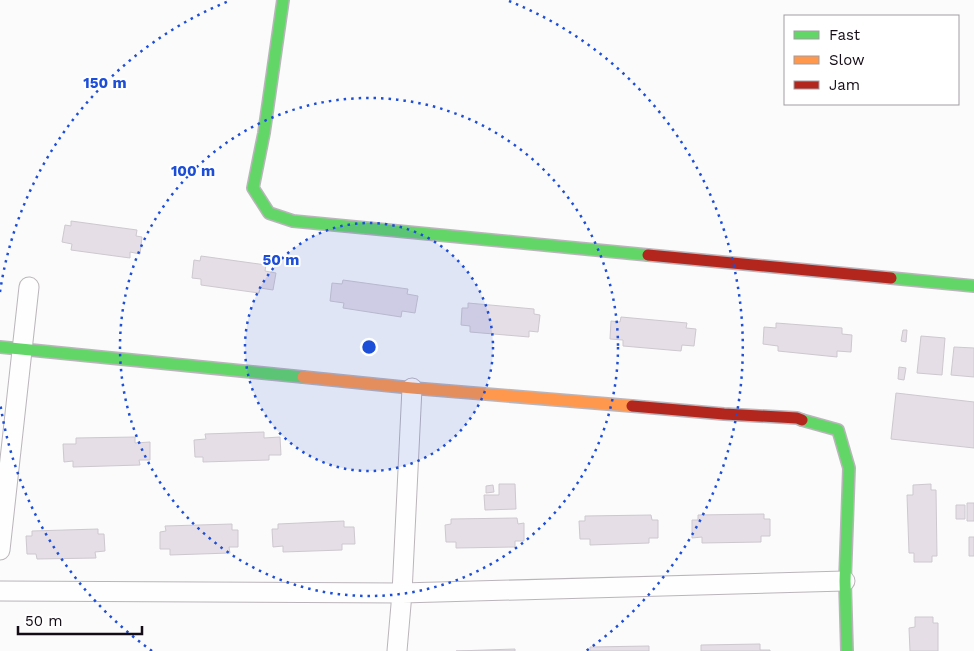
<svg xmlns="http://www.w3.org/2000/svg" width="974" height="651" viewBox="0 0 974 651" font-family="'Work Sans',sans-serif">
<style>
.building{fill:#e6dee7;stroke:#cdc8ce}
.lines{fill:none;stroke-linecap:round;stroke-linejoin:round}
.street-casing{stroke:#bab5ba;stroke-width:21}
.fast-casing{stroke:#bab5ba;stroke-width:14}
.slow-casing{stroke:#bab5ba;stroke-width:14}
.jam-casing{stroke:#bab5ba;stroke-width:14}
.street{stroke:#fefefe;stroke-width:19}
.fast{stroke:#63d668;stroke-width:11}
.slow{stroke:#ff974d;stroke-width:11}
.jam{stroke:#b3261e;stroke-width:11}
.ring{fill:none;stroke:#1d4ed8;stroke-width:2.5;stroke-dasharray:2.5 5}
.centre{fill:#1d4ed8;stroke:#fff;stroke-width:2.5}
.ring-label{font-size:15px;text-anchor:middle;font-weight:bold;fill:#1d4ed8;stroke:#fff;stroke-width:4;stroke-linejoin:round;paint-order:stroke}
</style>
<rect width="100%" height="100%" fill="#fbfbfb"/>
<path class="building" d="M71 221 137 230 136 236 142 237 140 254 130 252V258L71 250 72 244 62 242 65 225 71 226Z
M201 256 266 265 265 271 276 273 273 290 260 288 259 293 201 285V279L192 278 194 260 200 261Z
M343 280 408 289 407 294 418 296 415 313 402 311 401 317 343 308 344 303 330 301 332 283 342 284Z
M468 303 534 309V314L540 315 538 332 529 331V337L470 332V326L461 325 462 308H468Z
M621 317 687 323 686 328 696 329 694 346 682 345 681 351 623 346V340L610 339 611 321 620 322Z
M776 323 842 328V334L852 335 851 352 837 351V357L778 351V346L763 344 764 327 776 328Z
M903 330H907L906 342 901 341Z
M921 336 945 338 942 375 917 373Z
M954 347 974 348V377L951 375Z
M899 367 906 368 904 380 898 379Z
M896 393 974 402V448L891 439Z
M264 432V438L280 437 281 455H269V460L203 462V457H195L194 440 206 439 205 434Z
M135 437V443L150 442V460H139L140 465 73 467V461L64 462 63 444H76V438Z
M499 484H515L516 509 485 510 484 495H499Z
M931 484V490H936L937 556H932V562H914V553H909L907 495H913V485Z
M493 485 494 492 486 493V486Z
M967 503H974V521H967Z
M956 505H965V519H956Z
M764 514V519H770V536H761V542L702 543V537L692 538V520H698V515Z
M651 515 652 520H658V538H649V543L590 545V539H580L579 521H585V516Z
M517 518 518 524 524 523V541H515V547L456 548V542H446L445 525 451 524V519Z
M344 521V527H354L355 544H342V550L283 552V546L273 547 272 529H278V524Z
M232 524V530H238V547H229L230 553 170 555V549H160V532L166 531 165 526Z
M98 529V534H104L105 551 95 552 96 558 37 559 36 554H27L26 536H32V531Z
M969 537H974V556H969Z
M915 617H933V623H938V651H910L909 628 915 627Z
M760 644V650H770V651H701V645Z
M649 646V651H590V647Z
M515 649V651H456Z"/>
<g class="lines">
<defs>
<path id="street" d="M0 550 29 287
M0 591 402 593 845 581
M397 651 402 593 412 388"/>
<path id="fast" d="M283 0 264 133 253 188 269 213 293 221 648 255
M891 278 974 286
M0 347 303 377
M802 420 838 430 849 468 845 581 847 651"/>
<path id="slow" d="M303 377 412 388 632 406"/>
<path id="jam" d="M648 255 891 278
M632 406 724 414 797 418 802 420"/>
</defs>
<use href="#street" class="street-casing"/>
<use href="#fast" class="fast-casing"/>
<use href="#slow" class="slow-casing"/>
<use href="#jam" class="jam-casing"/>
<use href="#street" class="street"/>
<use href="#fast" class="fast"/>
<use href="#slow" class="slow"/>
<use href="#jam" class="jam"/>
</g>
<circle cx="369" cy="347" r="124" fill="#1d4ed8" fill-opacity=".12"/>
<g class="ring">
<circle cx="369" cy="347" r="124"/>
<circle cx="369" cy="347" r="249"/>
<path d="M152 651A373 373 0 0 1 0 402M0 292A373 373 0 0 1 229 1M509 1A373 373 0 0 1 586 651"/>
</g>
<circle cx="369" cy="347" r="8" class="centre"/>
<g class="ring-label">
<text x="105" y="88">150 m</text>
<text x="193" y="176">100 m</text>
<text x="281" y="265">50 m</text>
</g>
<rect x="784" y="15" width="175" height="90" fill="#ffffff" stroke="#a19da1"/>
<rect x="794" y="31" width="25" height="8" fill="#63d668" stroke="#a19da1"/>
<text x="829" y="40" font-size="15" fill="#130b15">Fast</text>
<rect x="794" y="56" width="25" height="8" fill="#ff974d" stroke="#a19da1"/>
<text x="829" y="65" font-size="15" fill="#130b15">Slow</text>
<rect x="794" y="81" width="25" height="8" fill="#b3261e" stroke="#a19da1"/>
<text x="829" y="90" font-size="15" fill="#130b15">Jam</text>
<path d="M18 626v8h124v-8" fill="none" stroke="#130b15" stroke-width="2.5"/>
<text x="25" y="626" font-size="15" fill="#130b15" stroke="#ffffff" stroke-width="4" paint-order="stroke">50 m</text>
</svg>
